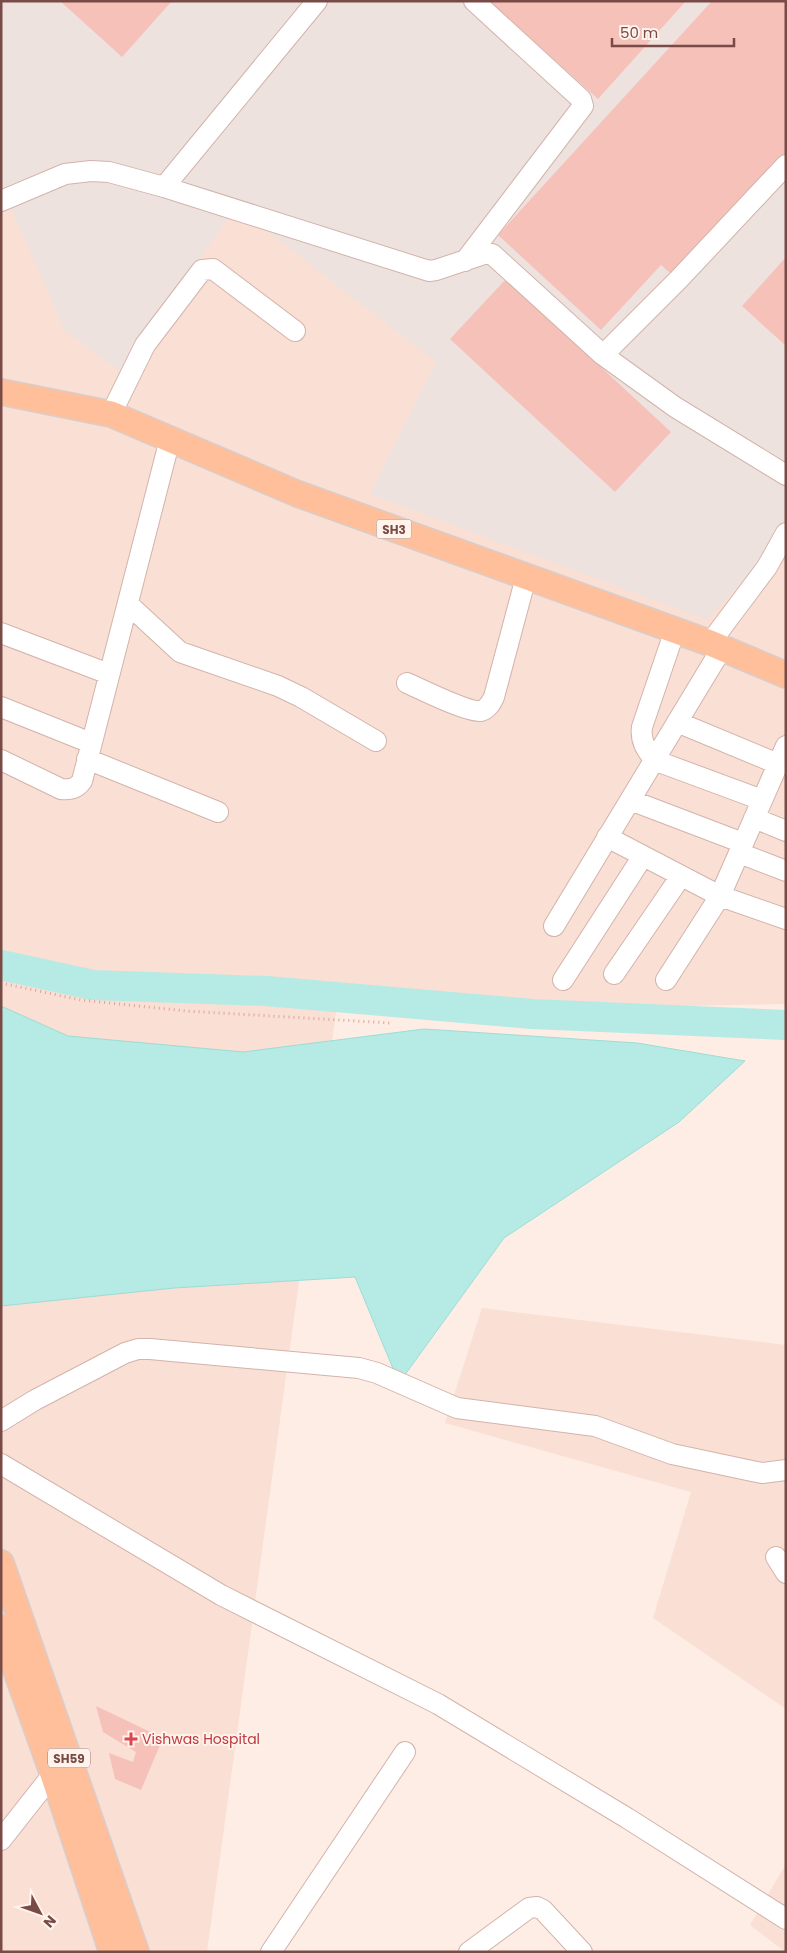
<svg xmlns="http://www.w3.org/2000/svg" width="787" height="1953" viewBox="0 0 787 1953" font-family="Poppins,sans-serif">
<style>
.residential{fill:#f9dfd4}
.industrial{fill:#eee2df}
.water{fill:#b6eae4;stroke:#9bddd6}
.lines{fill:none;stroke-linecap:round;stroke-linejoin:round}
.river{stroke:#b6eae4;stroke-width:30}
.building{fill:#f6c1b9}
.minor-casing{stroke:#d3b3ab;stroke-width:22}
.major-casing{stroke:#d9cdcb;stroke-width:28}
.path{stroke:#dca49b;stroke-width:3;stroke-dasharray:1 4;stroke-linecap:butt}
.minor{stroke:#fff;stroke-width:20}
.major{stroke:#ffbf9a;stroke-width:25}
.health-dot{fill:#e0444e;stroke:#fff3ec;stroke-width:2}
.labels{text-anchor:middle;dominant-baseline:central;stroke-width:4;stroke-linejoin:round;paint-order:stroke}
.shield{fill:#fff3ec;stroke:#a17d78;stroke-width:1}
.shield-label{font-size:12px;font-weight:bold;fill:#794b47}
.health-label{font-size:14px;fill:#be3a42;stroke:#fff3ec;text-anchor:start}
</style>
<rect width="100%" height="100%" fill="#feede4"/>
<path class="residential" d="M1 1H786V1004L336 1012 207 1952H1Z
M482 1308 786 1345V1709L653 1618 691 1492 445 1423Z
M786 1864V1952H785L750 1925Z"/>
<path class="industrial" d="M1 1H786V517L747 577 707 620 370 494 436 362 236 207 122 373 65 331 1 185Z"/>
<path class="water" d="M1 1006 68 1036 243 1052 424 1029 637 1043 745 1061 679 1122 504 1238 399 1383 355 1277 174 1288 1 1306Z"/>
<g class="lines">
<path class="river" d="M1 965 93 985 266 991 532 1014 786 1025"/>
</g>
<path class="building" d="M60 1H172L122 57Z
M489 1H686L598 99Z
M712 1H786V160L677 279 661 265 601 330 498 235Z
M786 257V346L742 306Z
M506 279 671 432 615 492 450 339Z
M96 1706 163 1738 141 1790 115 1779 109 1753 133 1762 136 1752 103 1732Z"/>
<g class="lines">
<defs>
<path id="minor" d="M164 187 317 1
M1 201 65 174 91 171 109 172 164 187 429 271 436 270 484 254H492L603 355 675 407 786 475
M465 261 583 106 581 99 474 1
M603 355 680 278 786 165
M111 414 145 345 202 270 213 269 295 331
M128 604 180 652 278 686 301 697 376 741
M675 630 642 727C640 741 646 749 654 760L762 800
M1 633 109 674
M710 643 767 567 786 533
M407 683C420 689 469 713 481 711 488 709 491 703 494 697L526 577
M1 707 91 743
M677 722 778 764
M87 759 218 812
M1 760 61 789C70 790 76 789 82 781L170 439
M630 800 743 843
M754 818 786 831
M607 837 720 896 786 919
M739 853 786 871
M554 926 722 648
M614 974 681 876
M563 980 643 856
M666 980 720 896 786 746
M1 1421 35 1400 125 1353 138 1349H150L359 1368 377 1373 457 1408 595 1426 672 1454 752 1471 762 1473 786 1470
M1 1464 221 1595 438 1704 627 1818 786 1919
M776 1557 786 1573
M1 1840 53 1774
M271 1952 405 1752
M469 1952 529 1908 537 1907 543 1910 582 1952"/>
<path id="major" d="M1 392 111 414 298 494 710 643 786 675
M1 1563 136 1952
M1 1628 53 1774 112 1952"/>
</defs>
<use href="#minor" class="minor-casing"/>
<use href="#major" class="major-casing"/>
<path class="path" d="M1 983 81 1000 186 1011 390 1023"/>
<use href="#minor" class="minor"/>
<use href="#major" class="major"/>
</g>
<path class="health-dot" d="M128.5 1731.5h5v5h5v5h-5v5h-5v-5h-5v-5h5z"/>
<g class="labels">
<g class="shield">
<rect x="376.5" y="519.5" width="35" height="19" rx="4"/>
<rect x="48" y="1748.5" width="42" height="19" rx="4"/>
</g>
<g class="shield-label">
<text x="394" y="529">SH3</text>
<text x="69" y="1758">SH59</text>
</g>
<g class="health-label">
<text x="142" y="1739">Vishwas Hospital</text>
</g>
</g>
<rect width="787" height="1953" fill="none" stroke="#794b47" stroke-width="5"/>
<g transform="translate(40 1913) rotate(131)" stroke="#fff3ec" stroke-width="4" paint-order="stroke">
<path d="M0-4L9 19L0 12L-9 19Z" fill="#794b47"/>
<text y="-8" font-size="14" font-weight="bold" text-anchor="middle" fill="#794b47">N</text>
</g>
<path d="M612 38v8h122v-8" fill="none" stroke="#794b47" stroke-width="2.5"/>
<text x="620" y="38" font-size="15" fill="#794b47" stroke="#fff3ec" stroke-width="4" paint-order="stroke">50 m</text>
</svg>
